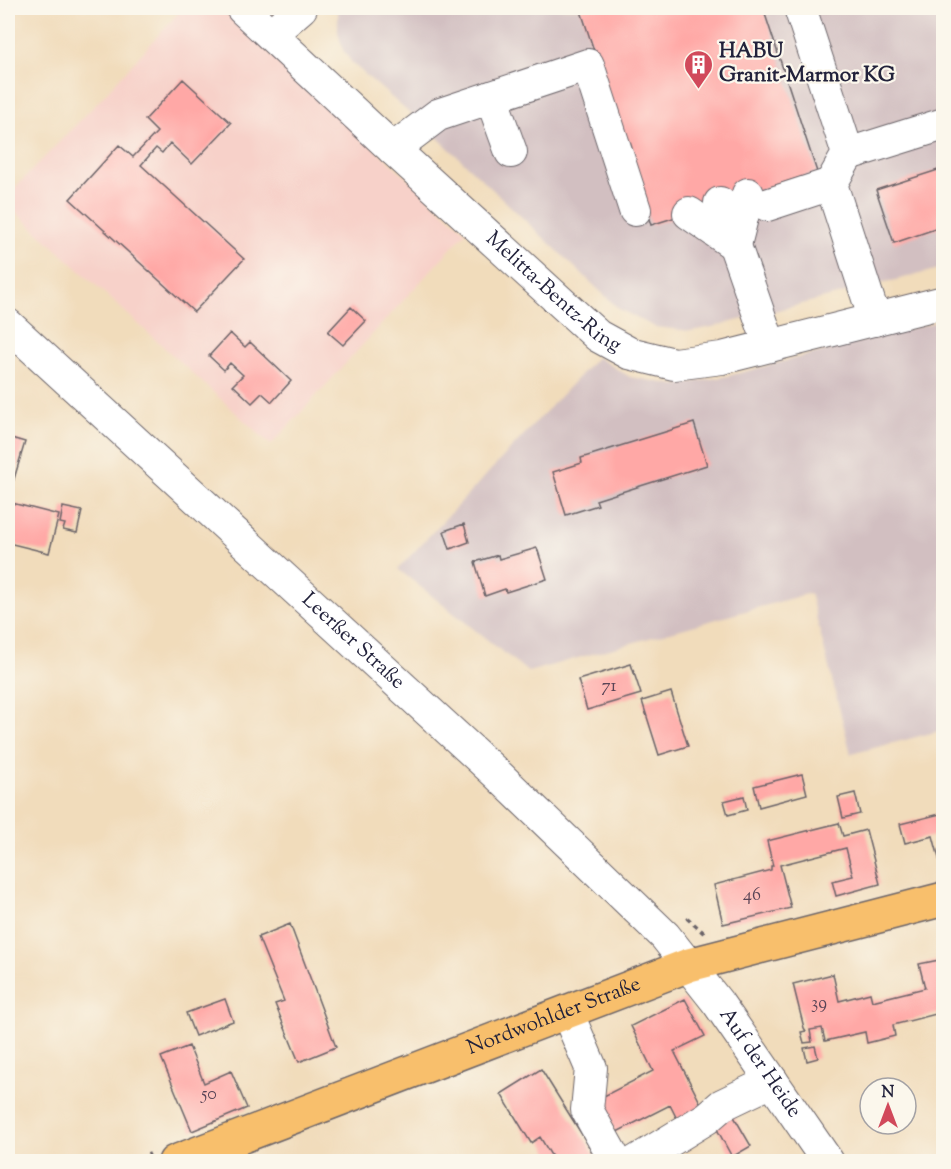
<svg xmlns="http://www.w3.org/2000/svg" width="951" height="1169" viewBox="0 0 951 1169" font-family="'Sorts Mill Goudy',serif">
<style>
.built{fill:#f7d1c9}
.industrial{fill:#d2bfc1}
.building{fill:#ffa8a6}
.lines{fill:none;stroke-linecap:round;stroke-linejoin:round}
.minor-casing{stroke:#6a6368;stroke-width:34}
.major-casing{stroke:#6a6368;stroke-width:36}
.path{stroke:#6a6368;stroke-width:4;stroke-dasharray:4.5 4.5;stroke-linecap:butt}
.minor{stroke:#fff;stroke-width:32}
.major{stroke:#f8bf6c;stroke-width:33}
.labels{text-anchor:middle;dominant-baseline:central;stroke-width:4.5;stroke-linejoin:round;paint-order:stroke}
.number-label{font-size:18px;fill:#594456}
.poi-label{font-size:21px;font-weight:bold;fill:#22223b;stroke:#fbf7ec;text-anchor:start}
.street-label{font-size:21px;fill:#22223b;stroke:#fbf7ec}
</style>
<rect width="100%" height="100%" fill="#fbf7ec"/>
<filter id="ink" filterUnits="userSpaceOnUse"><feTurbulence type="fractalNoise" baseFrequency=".0167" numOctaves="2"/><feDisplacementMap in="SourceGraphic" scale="12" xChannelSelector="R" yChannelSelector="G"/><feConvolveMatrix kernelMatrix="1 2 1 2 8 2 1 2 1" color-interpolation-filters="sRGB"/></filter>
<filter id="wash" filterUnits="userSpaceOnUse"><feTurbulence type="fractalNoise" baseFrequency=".008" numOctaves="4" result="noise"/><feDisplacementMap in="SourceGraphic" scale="24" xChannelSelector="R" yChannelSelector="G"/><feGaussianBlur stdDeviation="1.35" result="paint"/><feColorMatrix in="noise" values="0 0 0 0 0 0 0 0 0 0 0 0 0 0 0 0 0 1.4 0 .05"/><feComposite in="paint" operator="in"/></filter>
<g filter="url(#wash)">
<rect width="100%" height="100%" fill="#f1dcbb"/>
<path class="built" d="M183 8H221L466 232 271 445 8 205V195L96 104Z"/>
<path class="industrial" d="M338 8H943V268L712 327 691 331 655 327 619 309 438 138 352 63 343 50 338 32Z
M943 320V730L851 754 810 593 528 672 398 569 597 357 630 377 675 385 728 376Z"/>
<g id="blocks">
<path class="building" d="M580 8H763L817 172 651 225Z
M183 79 231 123 192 164 170 143 162 153 156 148 141 165 244 259 194 312 70 199 119 145 133 157 157 132 145 120Z
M944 168V226L894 243 876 190Z
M351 307 366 321 343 345 328 332Z
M230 333 245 347 250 342 291 381 272 402 262 393 252 403 233 385 243 375 230 363 224 370 209 356Z
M694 423 707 465 596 500 598 505 566 515 553 472 582 463 581 458Z
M8 437 25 442 11 489 8 488Z
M8 502 59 515 49 553 8 543Z
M63 507 82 511 77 533 63 530 65 524 60 523Z
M464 524 469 542 450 549 444 531Z
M537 548 547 579 506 592 505 589 485 596 475 562 498 555 499 559Z
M631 664 641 694 587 710 578 680Z
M671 692 688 746 659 755 642 701Z
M802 774 807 794 759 807 754 786Z
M855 793 860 814 843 818 838 797Z
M744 796 747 810 728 815 724 801Z
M944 813V862H940L933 836 905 843 900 824Z
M839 823 843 836 866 830 880 884 836 896 832 881 853 876 846 848 780 865 791 908 723 924 714 885 771 870V866H773L767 841Z
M290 924 336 1047 299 1062 275 1004 284 1001 258 937Z
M944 959V1012L893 1025 895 1036 867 1043 865 1032 825 1041 822 1028 810 1030 812 1042 804 1043 801 1032 806 1031 804 1028 793 984 833 974 839 1001 870 993 872 1001 925 988 919 964Z
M225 999 233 1021 195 1036 186 1013Z
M685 999 705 1036 674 1051 706 1114 681 1127 670 1105 615 1133 598 1099 653 1071 631 1026Z
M189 1046 204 1083 231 1071 247 1108 192 1131 161 1057Z
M815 1046 818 1058 807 1061 804 1048Z
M541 1069 599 1162H555L540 1137 531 1143 501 1094Z
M729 1108 751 1146 732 1157 711 1118Z"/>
</g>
</g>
<g filter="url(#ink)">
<use href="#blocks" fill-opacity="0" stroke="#6a6368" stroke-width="1.5"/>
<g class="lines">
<defs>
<g id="minor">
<path id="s1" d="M242 8 393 149 598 336 629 353 674 364 722 358 944 302"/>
<path d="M800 8 848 154 831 184 875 320"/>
<path d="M271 34 301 8"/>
<path d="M491 97 511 152"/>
<path d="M393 149 438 115 588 65 635 210"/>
<path d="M848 154 944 124"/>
<path d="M720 203 770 346"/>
<path d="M767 205 831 184"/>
<path d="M689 213 735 245 748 194"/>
<path id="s2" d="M8 325 498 775 665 936 718 1003 828 1162"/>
<path d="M567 1012 591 1068 587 1110 616 1162"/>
<path d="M635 1162 707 1118 722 1105 772 1081"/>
</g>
<g id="major">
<path id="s3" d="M175 1162 689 965 944 899"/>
</g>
</defs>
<use href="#minor" class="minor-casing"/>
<use href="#major" class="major-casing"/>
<path class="path" d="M8 292 14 298
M687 918 704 933
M131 1162 150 1154"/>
<use href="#minor" class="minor"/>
<use href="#major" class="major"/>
</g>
</g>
<defs>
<symbol id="building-pin" viewBox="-11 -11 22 30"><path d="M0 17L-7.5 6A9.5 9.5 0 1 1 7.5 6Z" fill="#d1495b" stroke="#fbf7ec"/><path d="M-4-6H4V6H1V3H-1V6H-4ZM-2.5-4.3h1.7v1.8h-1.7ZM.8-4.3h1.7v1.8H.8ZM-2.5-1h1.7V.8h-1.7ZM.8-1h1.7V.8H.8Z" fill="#fff"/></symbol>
</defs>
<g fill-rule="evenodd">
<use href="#building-pin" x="682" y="48" width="33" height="45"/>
</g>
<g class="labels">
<g class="number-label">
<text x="609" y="687">71</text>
<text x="752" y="896">46</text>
<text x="819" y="1004">39</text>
<text x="209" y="1095">50</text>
</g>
<g class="poi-label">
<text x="719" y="52">HABU<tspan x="719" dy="24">Granit-Marmor KG</tspan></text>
</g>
<g class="street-label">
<text stroke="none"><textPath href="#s1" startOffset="422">Melitta-Bentz-Ring</textPath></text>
<text stroke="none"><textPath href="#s2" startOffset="468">Leerßer Straße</textPath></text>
<text stroke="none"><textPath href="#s3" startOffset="406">Nordwohlder Straße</textPath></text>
<text stroke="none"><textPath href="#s2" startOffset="1056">Auf der Heide</textPath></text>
</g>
</g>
<rect width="951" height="1169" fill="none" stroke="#fbf7ec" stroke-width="30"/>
<g transform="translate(888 1106)"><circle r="28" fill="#fbf7ec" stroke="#a4a2a5" stroke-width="1.5"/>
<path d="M0-4.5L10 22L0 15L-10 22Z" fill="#d1495b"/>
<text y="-9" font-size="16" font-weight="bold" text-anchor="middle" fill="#22223b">N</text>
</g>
</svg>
